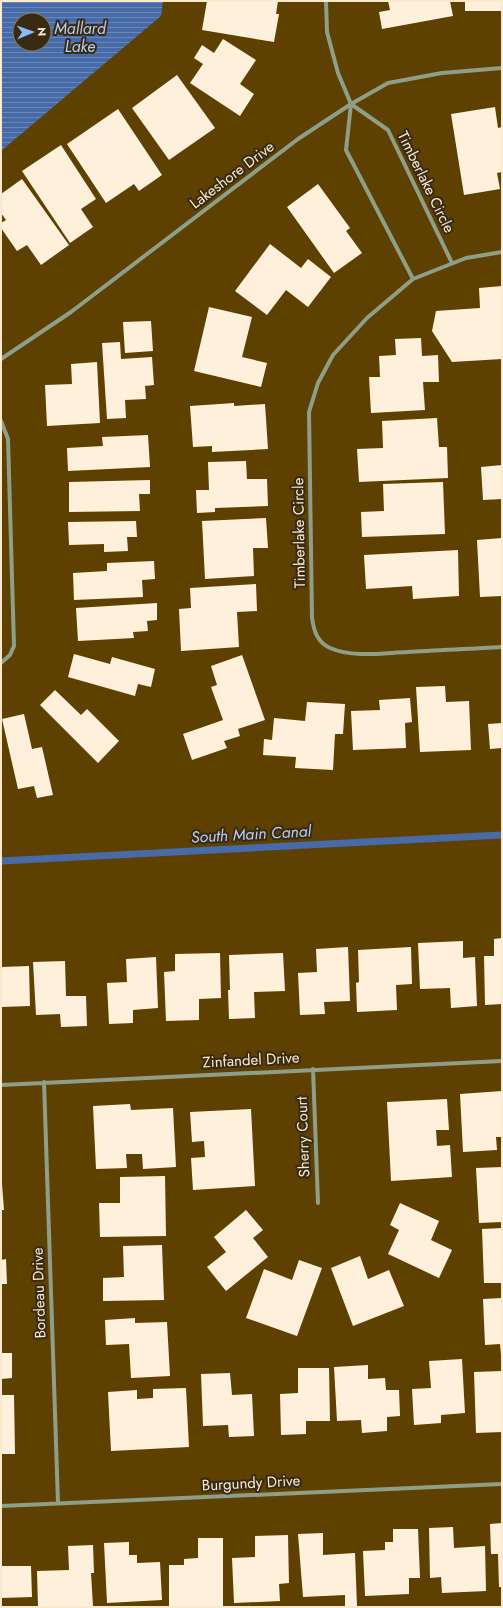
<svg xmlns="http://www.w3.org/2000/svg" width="503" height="1608" viewBox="0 0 503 1608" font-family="Jost,sans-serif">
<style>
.water{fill:url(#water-rules);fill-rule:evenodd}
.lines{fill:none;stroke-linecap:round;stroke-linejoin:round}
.stream{stroke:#466ba8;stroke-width:7}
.building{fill:#fef0da}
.street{stroke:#8e9f89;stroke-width:4}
.labels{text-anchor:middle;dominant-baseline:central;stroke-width:4;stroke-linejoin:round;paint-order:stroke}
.street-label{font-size:15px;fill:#fae9cd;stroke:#382b14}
.water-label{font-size:16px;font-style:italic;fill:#b8cef1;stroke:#382b14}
</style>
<defs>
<pattern id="water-rules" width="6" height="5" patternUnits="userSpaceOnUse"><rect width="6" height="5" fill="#466ba8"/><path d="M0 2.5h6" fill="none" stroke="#6b87b6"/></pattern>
</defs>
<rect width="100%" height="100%" fill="#5e4101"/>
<path class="water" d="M1 1H163L161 16 1 151ZM20 20H44V44H20Z"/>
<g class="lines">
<path class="stream" d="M1 861 502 835"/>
</g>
<path class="building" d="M207 1H278L276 14H279L274 42 202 30Z
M388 1H450L453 16 382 29 379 12 390 10Z
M465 1H502V11H465Z
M223 39 256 60 240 84 254 94 240 116 190 83 203 64 194 58 202 45 214 53Z
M177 75 215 128 169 160 132 108Z
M495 107 498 128 502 127V172L497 173 500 189 464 195 451 114Z
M118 109 162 175 139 191 134 184 106 203 67 144Z
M61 145 96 199 81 209 93 227 70 243 22 171Z
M22 179 69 245 41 265 27 245 17 251 1 228V223L6 220 1 213V194Z
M318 184 350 228 346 231 362 253 334 273 287 207Z
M270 244 301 268 308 259 331 277 308 307 286 290 267 315 235 291Z
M502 286V359L452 362 432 331 436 311 480 308 479 288Z
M209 307 252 317 242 357 267 363 261 387 194 371Z
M151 321 153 351 125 353 123 322Z
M421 338 422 356 438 355 439 382H423L425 410 371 413 369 377H380L379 356 396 355 395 339Z
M120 342 121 359 152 357 154 385 145 386 146 399 125 400 126 418 107 419 102 343Z
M97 362 100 423 47 426 45 385 72 384 71 364Z
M234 403V406L265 404 268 449 212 452V446L193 447 190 406Z
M437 418 439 447H447L448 478 359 482 357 449 383 448 382 421Z
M148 435 150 467 68 471 67 448 103 446 102 437Z
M246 461 247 479H267L268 506 215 508V512L197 513 196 490H209L208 462Z
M502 465V499L483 500 481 467Z
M150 480V494H139L140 511 69 512V482Z
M443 482 445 534 362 537 361 512 384 511 383 484Z
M266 518 268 548H253L254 576 205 579 202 521Z
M136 521 137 537H127L128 551 104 552V544L69 545 68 522Z
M502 538V596L480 597 477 540Z
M458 550 459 596 413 599 412 586 366 589 364 555Z
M154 561 155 579 142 580 143 597 74 600 73 573 107 571V563Z
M256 584 257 611 237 612 239 647 181 651 179 609 191 608 190 588Z
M157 603V620L147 621 148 631 133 632 134 638 78 641 76 608Z
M74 654 110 664 112 657 155 669 151 687 138 684 135 696 68 677Z
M242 655 265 720 238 729 240 736 224 741 227 748 192 760 183 734 223 720 211 687 217 685 211 666Z
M445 686 446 702 469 701 471 750 420 752 416 687Z
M55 690 81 715 87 709 119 741 98 763 40 705Z
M410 698 412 722 405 723 406 748 353 750 351 711 380 710 379 700Z
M307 702 345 704 343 734H335L333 770 295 768 296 757 263 755 264 739 272 740 274 718 305 721Z
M24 714 32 749 42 747 53 795 37 798 34 786 18 789 2 719Z
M502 723V748L490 749 488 724Z
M502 938V1004L485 1005 484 956H494V939Z
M463 941V958L475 957 477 1006 451 1008 450 988 420 989 418 943Z
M348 947 350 1001 324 1002 325 1014 300 1015 298 973 317 972 316 949Z
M411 947 412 984 396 985 397 1010 357 1012 356 983 359 982 358 950Z
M220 953 221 998 199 999V1020L166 1021 164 972 175 971V954Z
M283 953 285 991 254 992 255 1018 229 1019 228 990H230L229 955Z
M156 957 158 1008 133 1010V1023L109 1024 107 983 127 982 126 959Z
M65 961 66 996H86L87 1026 61 1027 60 1014 36 1015 33 962Z
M29 966 30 1006 1 1007 2 967Z
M502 1091V1137H496L497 1150 463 1152 460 1094Z
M447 1099 449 1130H436L437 1146 450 1145 452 1177 391 1181 387 1102Z
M130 1104 131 1110 173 1108 176 1167 143 1169 142 1154H126L127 1168 96 1169 93 1106Z
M251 1109 255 1186 193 1190 191 1158 205 1157 204 1141 192 1142 190 1112Z
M502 1167V1222L479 1223 476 1168Z
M165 1176 166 1236 100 1237 99 1203H120V1177Z
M1 1184H2L4 1210H1Z
M400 1203 439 1221 431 1240 452 1250 439 1278 388 1254 399 1230 390 1225Z
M246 1210 263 1230 253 1238 268 1257 226 1291 207 1267 226 1252 214 1237Z
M502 1228V1283H484L482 1229Z
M162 1245 164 1300 103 1301V1278L124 1277 123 1246Z
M360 1256 368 1279 389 1270 404 1306 353 1326 331 1268Z
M6 1259 7 1284H1V1260Z
M299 1260 322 1268 297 1336 246 1318 264 1269 292 1280Z
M502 1298V1355H501L500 1344 485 1345 483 1299Z
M135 1318V1323L167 1322 170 1376 131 1378 129 1344 106 1345 105 1320Z
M1 1353H12V1378L1 1379Z
M462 1359 465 1413 441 1415V1423L414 1425 412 1389 431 1388 429 1361Z
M368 1365V1379L385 1378 386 1390H399L400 1416 387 1417V1431L362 1433 361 1420 337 1421 334 1367Z
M298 1368H329L330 1421H306V1434L281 1435 280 1394 298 1393Z
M502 1371V1432L476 1433 474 1372Z
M230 1373 232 1395 252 1394 254 1436 229 1437 228 1425 203 1426 201 1374Z
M186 1388 189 1447 111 1451 108 1392 137 1390V1399L153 1398V1389Z
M1 1395H14L15 1454H1Z
M502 1523V1587H499L498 1554H491L490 1524Z
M453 1527 454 1548 485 1546 486 1591 442 1593 441 1577 430 1578 429 1528Z
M393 1529H418L420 1578H409V1594L365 1596 363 1551 385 1550V1542H393Z
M323 1533V1555L355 1553 357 1606 345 1607V1595L303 1597 298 1534Z
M288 1535 289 1583 279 1584 280 1601 234 1603 232 1558 255 1557V1536Z
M198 1538H223V1607H169V1565H184V1559L198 1558Z
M129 1542V1555H137V1563L160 1562 162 1600 107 1603 104 1543Z
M93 1545 94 1573H91L93 1606 38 1607 37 1571 69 1570 68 1546Z
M1 1566H31L32 1597 1 1598Z"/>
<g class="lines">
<path class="street" d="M326 1 327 32 338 73 351 104 346 150 413 279
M351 104 388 130 452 263
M502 252 466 258 413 279 367 318 333 355 318 383 309 412 312 618C314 631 317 642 330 648 353 658 383 653 407 652 438 650 470 649 502 647
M1 359 71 312 298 139 351 104 388 83 442 73 502 68
M1 421 8 439 14 646 10 655 1 663
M313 1069 318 1203
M44 1082 58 1503
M1 1085 502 1061
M1 1506 502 1484"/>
</g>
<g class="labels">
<g class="street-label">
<text transform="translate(232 175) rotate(-37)">Lakeshore Drive</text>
<text transform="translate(426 182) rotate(64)">Timberlake Circle</text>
<text transform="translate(299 533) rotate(-91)">Timberlake Circle</text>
<text transform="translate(251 1060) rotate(-3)">Zinfandel Drive</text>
<text transform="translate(303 1137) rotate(-92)">Sherry Court</text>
<text transform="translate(39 1293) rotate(-92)">Bordeau Drive</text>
<text transform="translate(251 1483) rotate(-3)">Burgundy Drive</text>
</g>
<g class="water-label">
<text x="80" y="28">Mallard<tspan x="80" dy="18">Lake</tspan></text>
<text transform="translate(251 834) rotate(-3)">South Main Canal</text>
</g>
</g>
<rect width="503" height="1608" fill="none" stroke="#fae9cd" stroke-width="4"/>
<g transform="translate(32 32) rotate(88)"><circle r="19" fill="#382b14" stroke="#86775e"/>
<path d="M0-3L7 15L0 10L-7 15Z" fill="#8eb8fd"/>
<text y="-6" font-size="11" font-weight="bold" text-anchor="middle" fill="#fae9cd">N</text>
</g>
</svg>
